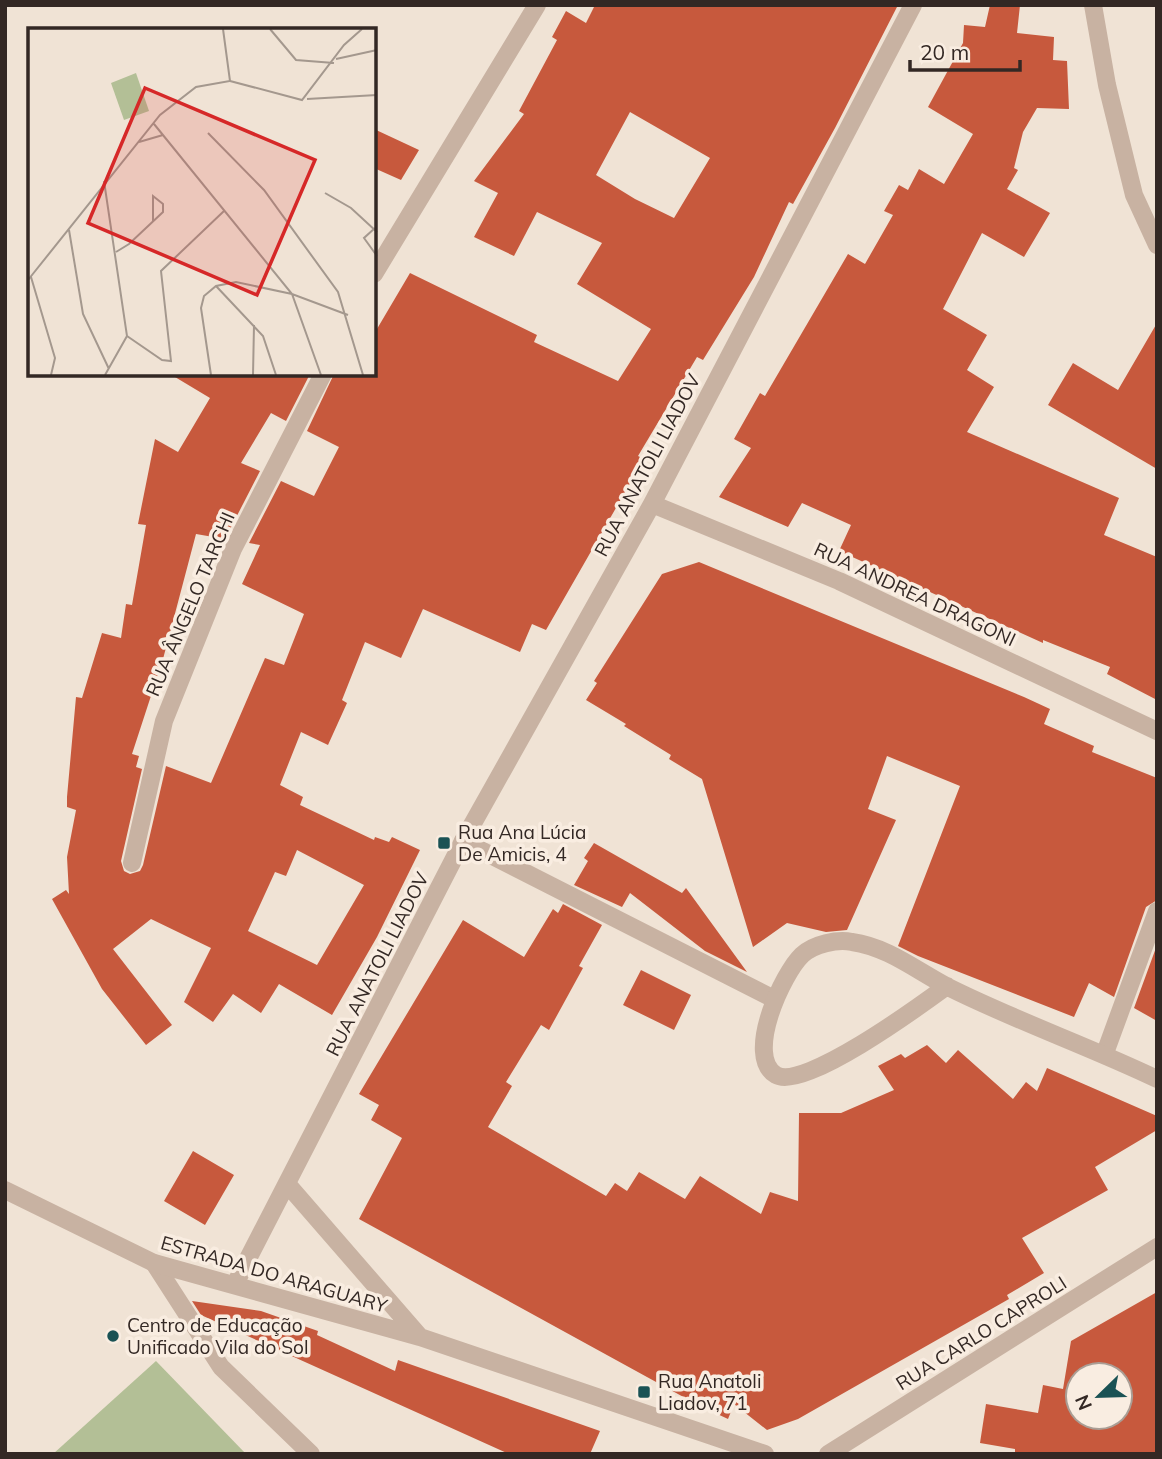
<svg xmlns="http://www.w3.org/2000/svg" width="1162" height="1459" viewBox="0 0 1162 1459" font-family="Mulish,sans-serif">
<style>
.green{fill:#b3bf96}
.building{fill:#c7593d;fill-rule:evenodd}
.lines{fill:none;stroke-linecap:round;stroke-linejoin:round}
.lane{stroke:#c8b2a2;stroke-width:18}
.street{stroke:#c8b2a2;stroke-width:18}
.poi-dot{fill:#1a5254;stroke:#f9ede1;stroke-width:2.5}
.labels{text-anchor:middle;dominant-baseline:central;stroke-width:7;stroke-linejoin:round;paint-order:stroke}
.street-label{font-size:19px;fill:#332824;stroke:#f9ede1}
.poi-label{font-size:19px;fill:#332824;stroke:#f9ede1;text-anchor:start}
.inset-road{fill:none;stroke:#a4988e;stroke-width:2}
.view{fill:#d62828;fill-opacity:0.15;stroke:#d62828;stroke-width:3.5}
.inset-edge{fill:none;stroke:#332824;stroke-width:3.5}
</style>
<rect width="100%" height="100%" fill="#f0e3d5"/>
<path class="green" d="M156 1361 246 1454H53Z"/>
<path class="building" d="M595 5H898L835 128 793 204 789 202 754 277 703 360 697 357 638 456 644 459 546 630 532 624 520 652 423 609 401 658 365 642 342 700 347 703 328 745 301 732 280 785 303 797 300 805 374 840 375 837 389 842 392 837 420 850 377 937 332 1015 279 984 261 1013 233 994 213 1022 184 1002 211 948 151 919 113 949 172 1025 146 1045 102 989 52 899 66 890 69 894 67 857 76 810 67 807V797L76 697 82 698 102 633 121 638 126 604 132 605 146 525 138 524 155 439 178 452 210 398 170 374H310L286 421 271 413 241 463 260 471 225 539 196 534 163 659 132 754 139 756 136 767 142 769 121 861 124 871 130 874 140 871 143 865 166 766 211 783 265 658 284 665 304 614 242 584 260 545 249 543 281 481 314 496 339 447 307 431 334 374H374V334L410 273 537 335 534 342 618 381 651 329 577 284 602 243 537 212 514 256 474 237 498 193 474 181 524 114 519 111 557 40 552 37 566 11 586 23ZM630 112 710 158 674 218 635 199 596 175ZM297 850 364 885 317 965 248 931 275 872 286 876Z
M990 5H1020L1017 33 1054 37 1053 60 1067 61 1069 109 1037 108 1023 132 1014 168 1018 170 1007 189 1050 213 1024 257 982 233 943 309 987 335 967 370 994 387 967 432 1119 498 1104 535 1157 557V700L1107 674 1110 667 1043 640V643L839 551 851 525 802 503 788 527 719 497 751 448 734 439 760 393 765 396 848 254 865 264 893 215 884 211 899 185 908 190 919 169 944 184 973 134 928 107 963 43 964 25 985 27Z
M374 129 419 150 401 180 374 168Z
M1157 323V469L1048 405 1073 363 1118 390Z
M699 562 1024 697 1050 709 1044 724 1094 746 1092 752 1157 778V900L1146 907 1114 997 1089 983 1074 1017 918 956 898 946 960 786 887 756 868 809 896 820 847 930 826 932 787 923 753 947 702 779 669 759 671 755 624 726 626 724 586 700 597 683 594 681 662 574Z
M594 843 682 893 686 888 747 972 705 951 630 893 622 907 574 885 588 861 584 858Z
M563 904 602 925 579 966 583 968 549 1030 541 1025 506 1082 512 1086 488 1127 606 1196 615 1183 627 1191 639 1172 685 1199 700 1176 761 1214 770 1192 798 1201 799 1113H841L894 1090 878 1066 901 1054 905 1058 927 1045 946 1063 958 1050 1013 1099 1026 1082 1037 1091 1047 1068 1157 1116V1130L1095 1167 1108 1190 1022 1238 1044 1273 1007 1295 1009 1299 798 1419 767 1430 734 1404 728 1419 698 1405 359 1219 402 1138 371 1120 379 1105 359 1094 463 920 524 957 553 909 558 913Z
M1157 945V1021L1134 1008Z
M641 970 691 995 674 1030 623 1005Z
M193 1151 234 1175 205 1225 164 1201Z
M1157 1292V1454H1015V1449L980 1443 986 1404 1038 1413 1043 1385 1063 1389 1071 1341ZM1078 1375H1120V1417H1078Z
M192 1301 261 1311 318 1331 317 1335 395 1371 398 1360 600 1431 590 1454H509L201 1315Z"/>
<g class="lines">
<path class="lane" d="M463 841 774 999
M1105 1053 1157 911
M154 1263 221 1367 311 1454"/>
<path class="street" d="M1093 5 1107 85 1134 195 1157 245
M374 274 537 5
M652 504 839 581 1157 731
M132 863 164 721 233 549 323 374
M947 986C921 1005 804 1091 776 1075 744 1056 783 973 802 955 814 944 837 939 852 942 888 947 917 971 948 987 1016 1021 1088 1046 1157 1079
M288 1185 420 1337
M5 1190 154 1263 420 1337 765 1454
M235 1284 463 841 652 504 913 5
M828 1454 1157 1247"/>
</g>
<g class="poi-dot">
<rect x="437" y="836" width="14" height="14" rx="3.5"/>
<circle cx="113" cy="1336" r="7"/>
<rect x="637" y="1385" width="14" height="14" rx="3.5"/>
</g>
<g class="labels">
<g class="street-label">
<text transform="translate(647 465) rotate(-62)">RUA ANATOLI LIADOV</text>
<text transform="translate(915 594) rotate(25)">RUA ANDREA DRAGONI</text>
<text transform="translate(190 604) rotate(-67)">RUA ÂNGELO TARCHI</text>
<text transform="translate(377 964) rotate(-63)">RUA ANATOLI LIADOV</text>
<text transform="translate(274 1274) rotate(16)">ESTRADA DO ARAGUARY</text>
<text transform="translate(981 1333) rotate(-32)">RUA CARLO CAPROLI</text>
</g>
<g class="poi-label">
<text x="458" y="832">Rua Ana Lúcia<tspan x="458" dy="22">De Amicis, 4</tspan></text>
<text x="127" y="1325">Centro de Educação<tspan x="127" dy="22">Unificado Vila do Sol</tspan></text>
<text x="658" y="1381">Rua Anatoli<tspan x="658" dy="22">Liadov, 71</tspan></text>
</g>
</g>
<g transform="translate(28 28)">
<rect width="348" height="348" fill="#f0e3d5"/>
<path d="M108 45 121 83 96 92 83 55Z" fill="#b3bf96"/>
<path class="inset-road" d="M242 1 268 32 306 35M308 31 349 22M202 53 274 72 316 17 334 1M279 71 349 67M126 96 264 266 293 347M180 105 236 162 310 264 335 347M111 114 135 107M76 153 99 308 77 347M297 165 323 180 349 204M347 200 336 210 349 228M41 202 55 286 81 341M88 224 101 216 135 184V176L125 168V193M3 249 27 330 23 347M0 252 132 87 168 59 202 53 195 1M188 258 235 308 248 347M99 308 134 332 143 333 133 243 196 183M183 347 173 280 176 268 188 258 208 254 264 266 320 287M225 347 226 297"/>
<path class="view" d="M117 60 287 132 229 267 60 195Z"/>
<rect width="348" height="348" class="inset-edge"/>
</g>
<rect width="1162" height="1459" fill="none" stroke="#332824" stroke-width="14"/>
<g transform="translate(1099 1396) rotate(247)"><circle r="33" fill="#f9ede1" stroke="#aa9e95" stroke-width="2"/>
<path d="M0-5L12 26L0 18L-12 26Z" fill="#1a5254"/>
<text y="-10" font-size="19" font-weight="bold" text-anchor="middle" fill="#332824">N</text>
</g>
<path d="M910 60v10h110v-10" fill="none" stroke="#332824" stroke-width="3.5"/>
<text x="920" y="60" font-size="21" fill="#332824" stroke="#f9ede1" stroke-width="5" paint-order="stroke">20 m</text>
</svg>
